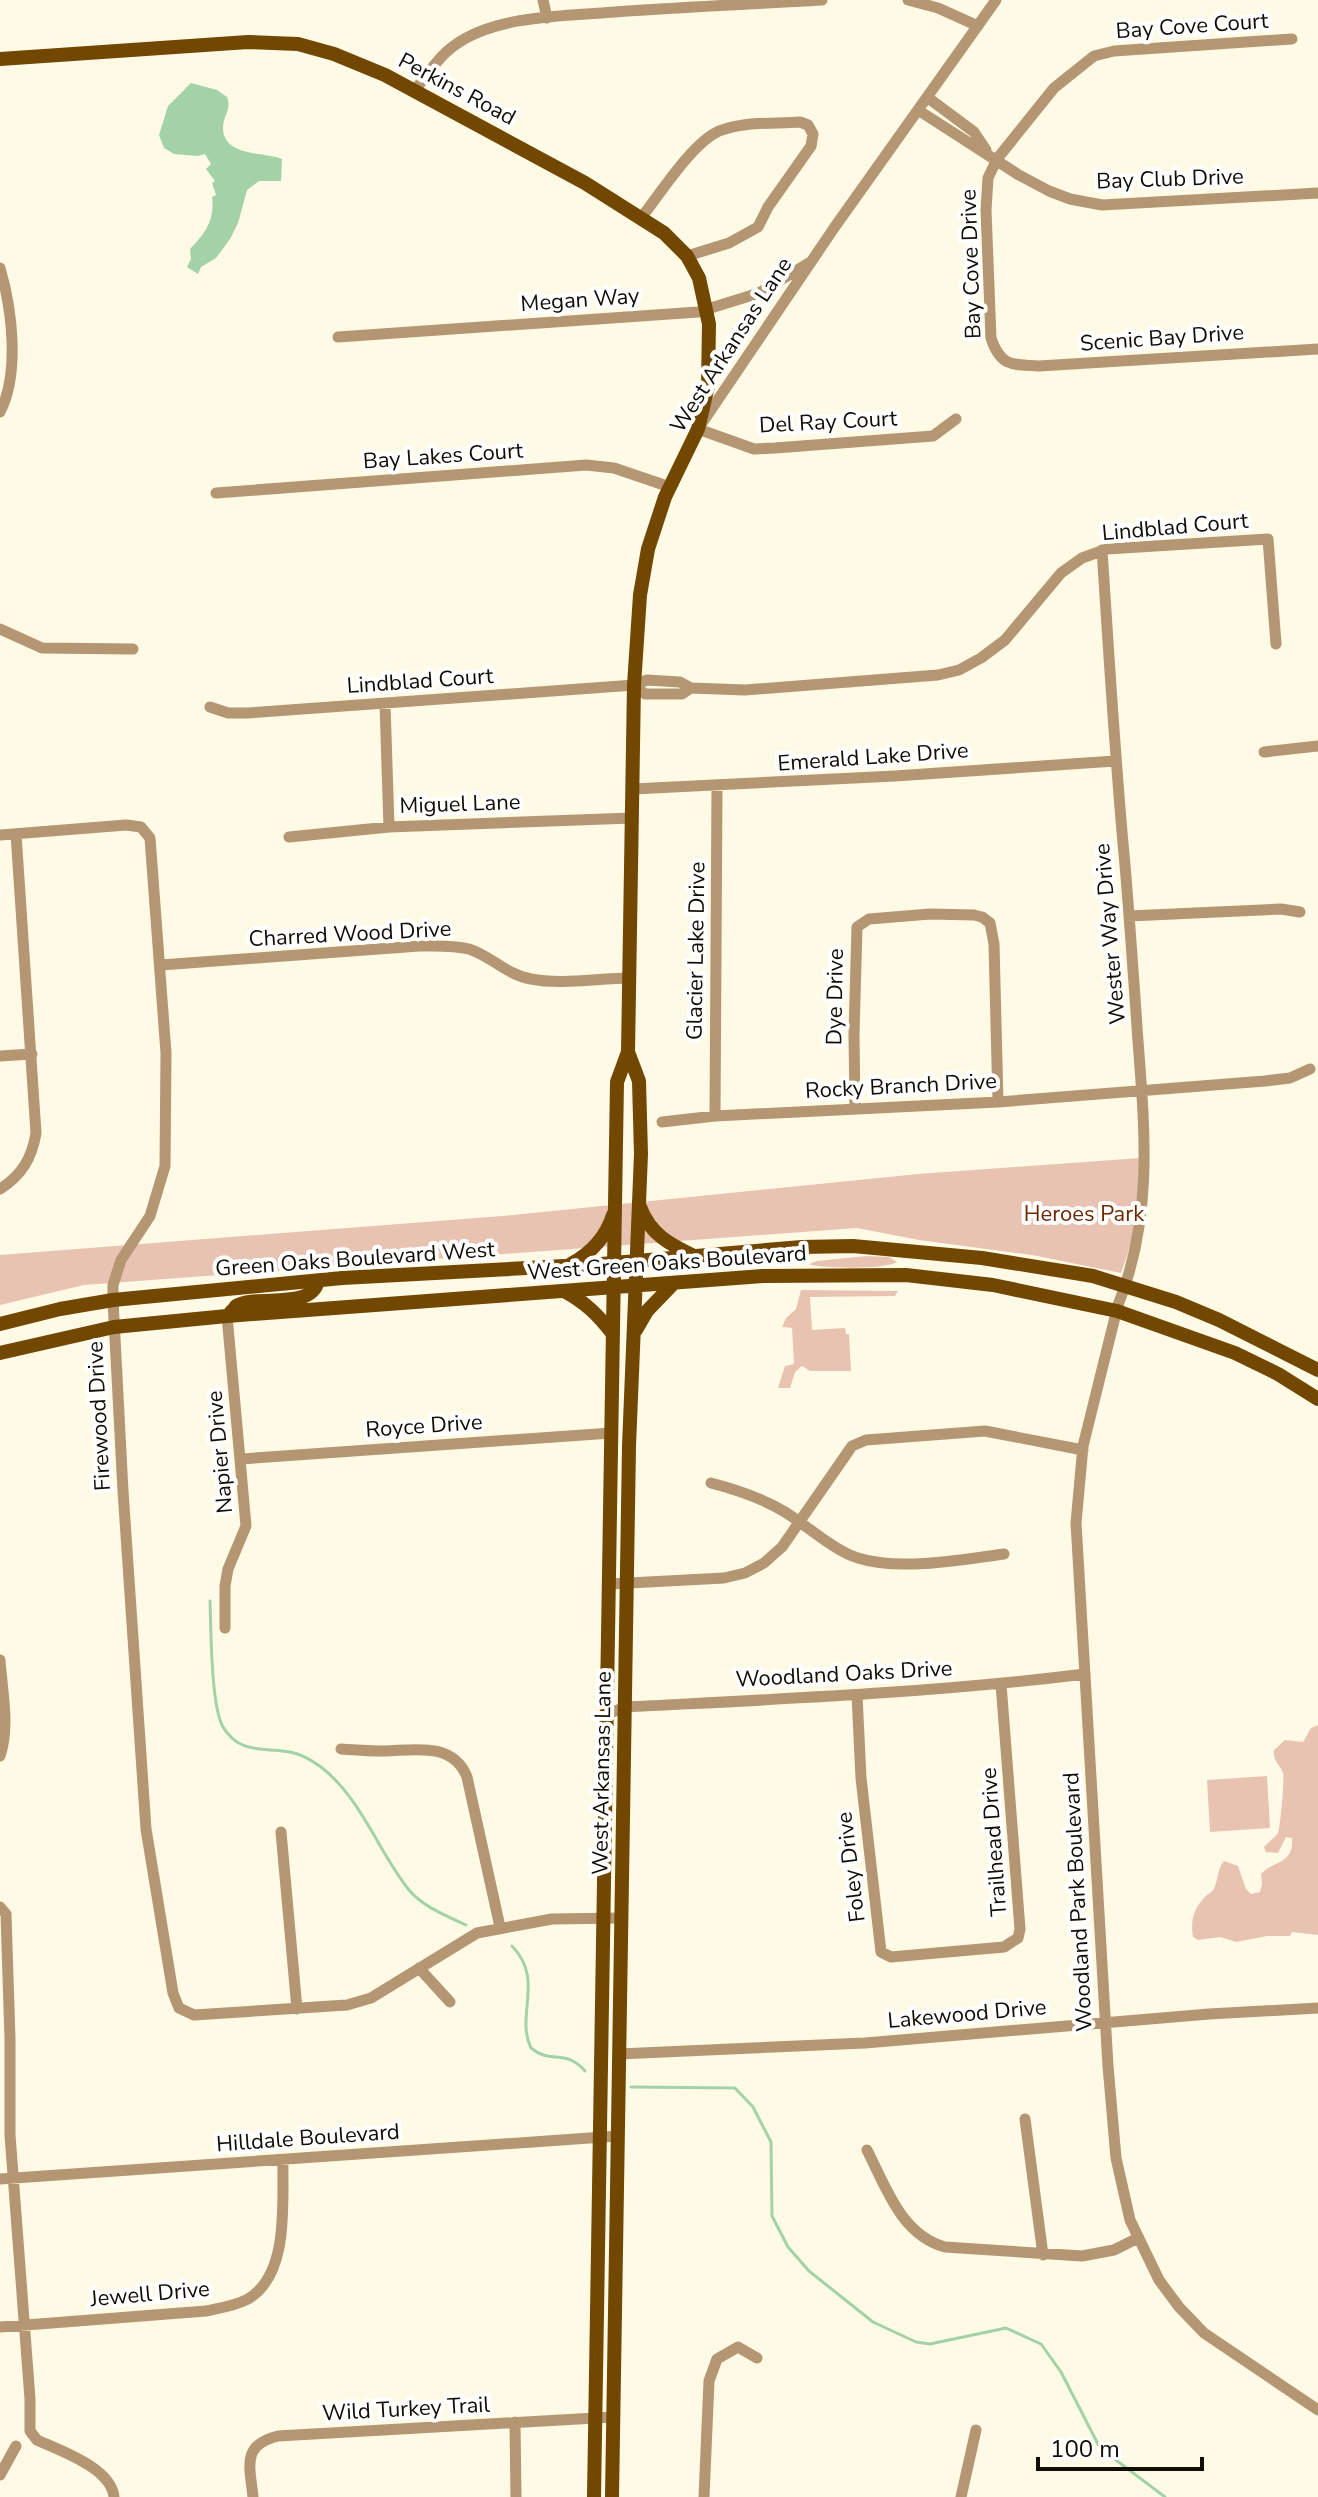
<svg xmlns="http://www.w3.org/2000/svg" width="1318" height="2497" viewBox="0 0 1318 2497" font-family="'Nunito Sans',sans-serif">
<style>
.green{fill:#e9c3b2}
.water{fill:#a3d2a8}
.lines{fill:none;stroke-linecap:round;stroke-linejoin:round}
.stream{stroke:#a3d2a8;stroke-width:3}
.minor{stroke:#b59672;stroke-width:11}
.major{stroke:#714702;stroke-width:14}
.labels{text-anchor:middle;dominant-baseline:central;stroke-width:8;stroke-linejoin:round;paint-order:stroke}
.street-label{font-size:22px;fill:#110e04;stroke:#fff}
.park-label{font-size:22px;fill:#6c2800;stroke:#fff}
</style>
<rect width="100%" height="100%" fill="#fefae5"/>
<path class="green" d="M1140 1158 1135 1232 1121 1273 1032 1255 919 1240 857 1228 84 1285 0 1305V1255L502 1216 918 1174Z
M866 1256 889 1257 897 1262C883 1270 827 1268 810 1265L811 1263 817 1261Z
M801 1290 898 1291 895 1296 810 1297 812 1330 845 1328 846 1334H849L851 1371H810L802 1366 795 1372 790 1388H778L785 1366 794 1364 792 1328 782 1327 786 1318 796 1309Z
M1318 1725V1935L1292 1932 1290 1936H1267L1236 1942 1220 1937 1198 1940 1193 1937C1190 1920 1194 1907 1207 1895 1212 1891 1213 1892 1215 1886 1219 1876 1217 1870 1224 1861L1238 1866 1246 1889 1251 1894 1260 1892 1262 1884 1261 1874C1274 1860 1294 1865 1292 1838L1286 1837 1278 1853 1266 1852 1264 1847C1268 1842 1275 1838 1278 1833 1280 1829 1285 1776 1283 1773 1279 1763 1273 1762 1274 1750L1285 1740 1303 1742 1311 1728Z
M1267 1776 1270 1828 1210 1832 1207 1780Z"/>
<path class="water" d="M191 83 217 90 227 97C232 110 223 115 223 128 223 157 266 152 282 159L281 181H259L247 190 238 223 230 239 216 258 201 267 198 274 187 267 191 259 190 249C206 233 215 219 212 197L216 195 212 183 215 181 206 169 211 164 205 154 198 156 174 154 164 148 159 135 168 106Z"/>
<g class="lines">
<path class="stream" d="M210 1601C211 1629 211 1706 223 1727 241 1757 269 1746 294 1753 303 1755 314 1762 321 1767 361 1798 378 1851 409 1890 423 1907 447 1916 466 1925
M512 1946C545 1980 515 2015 531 2048 551 2065 565 2048 585 2071
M631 2087 735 2088 753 2107 771 2142 772 2216 788 2247 809 2271 873 2322 916 2342 930 2344 1006 2328 1041 2344 1061 2372 1100 2448 1165 2497"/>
<path class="minor" d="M543 0 547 18
M908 0 938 8 978 26
M1292 39 1114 51 1094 56 1054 88 997 159 988 178 986 210 991 338C1000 366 1012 365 1039 366L1318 349
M415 90C427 75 439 56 455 45 496 15 566 16 615 12 684 7 753 4 822 0
M927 97 974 132 986 150
M918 110 1019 175 1049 191 1070 199 1102 205 1318 193
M641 218C660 194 692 143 719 131 743 121 774 124 800 122L808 125 813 134 811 146 768 207 758 227 729 243 687 256
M0 268C12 309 20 373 0 412
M338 337 698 312 759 293 809 263
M956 419 933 436 775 448 754 449 698 429 834 228 996 0
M216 493 586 465 614 468 670 487
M1102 550C1109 655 1115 760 1125 865 1130 924 1134 983 1138 1041 1145 1132 1153 1218 1118 1305L1083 1446 1076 1523 1108 2066 1116 2158 1130 2220 1159 2280 1179 2307 1204 2333 1318 2410
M0 629 42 648 133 649
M634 685 645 694H682L691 688
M385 704 389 827
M210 707 228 713H248L634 685 647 680 680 682 691 688 745 690 938 675 959 670 981 658 1005 640 1061 573 1082 558 1107 549 1268 539 1276 644
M1264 752 1318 746
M633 789 895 776 1115 761
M0 835 126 825 141 827 150 838 166 1053 165 1166 150 1216 121 1260 113 1285V1300L123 1491 146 1829 173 1993 179 2008 194 2015 347 2005 371 1998 477 1933 552 1919 621 1918
M289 837 389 827 632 818
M1129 916 1281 909 1300 912
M161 965 419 946C436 946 453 945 469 949 491 956 507 975 531 979 562 985 598 978 630 978
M0 1056 32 1054
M855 1108 854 1034 857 927 869 919 930 914 974 915 982 917 990 923 994 944 998 1102
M715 1116 717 786
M662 1122 715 1116 998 1102 1265 1081 1290 1078 1310 1069
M0 1189C22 1175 32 1158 36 1133L16 834
M241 1459 611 1433
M711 1483C738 1490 762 1498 785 1512 806 1525 836 1552 858 1558 898 1571 962 1560 1004 1554
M610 1584 724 1578 745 1573 764 1563 782 1547 852 1446 866 1440 985 1431 1083 1450
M225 1628V1586L228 1569 246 1526 227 1316
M0 1660C2 1690 10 1727 0 1756
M857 1695 861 1778 881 1952 891 1957 1004 1947 1018 1938 1020 1929 1001 1684
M607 1714 626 1707C779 1699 932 1693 1085 1674
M341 1749C356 1750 370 1751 385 1751 415 1750 453 1742 467 1777L500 1927
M281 1832 297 2009
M0 1907 6 1914 10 2039V2135L30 2399V2431L37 2440C61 2451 111 2468 114 2497
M419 1968 450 2002
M619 2054 865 2043 1209 2014 1318 2008
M1025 2119 1043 2255
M867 2150C886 2187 901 2235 945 2247L1082 2256 1114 2250 1138 2238
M0 2179 618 2136
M0 2327 206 2311C220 2308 235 2306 248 2299 290 2274 282 2202 283 2160
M515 2422 516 2497
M0 2475 16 2446
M253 2497C250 2467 241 2445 278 2436L613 2417
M704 2497 709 2381 717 2359 738 2347 757 2358
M961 2497 976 2430"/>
<path class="major" d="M0 59 248 42 298 44 334 54 385 75 585 183 664 233 687 256 699 278 709 324 708 386 698 429 665 497 648 549 640 595 634 685 628 1052 617 1082 594 2497
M640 1207C650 1234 669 1244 694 1256
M571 1264C591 1253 606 1237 613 1215
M564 1291C585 1302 598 1315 612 1333
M228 1316C228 1315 236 1307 236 1306 257 1294 311 1311 318 1281
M0 1324 60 1309 113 1300 342 1278 601 1264 802 1247 853 1246 982 1258 1093 1276 1176 1302 1219 1320 1318 1370
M636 1330 647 1311 674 1283
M0 1353 114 1327 227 1316 763 1276 906 1275 993 1285 1117 1311 1235 1353 1278 1374 1318 1399
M612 2497 629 1446 641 1154 639 1081 628 1052"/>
</g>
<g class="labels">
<g class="street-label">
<text transform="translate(1192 26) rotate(-4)">Bay Cove Court</text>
<text transform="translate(457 89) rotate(28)">Perkins Road</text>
<text transform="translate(1170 179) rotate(-2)">Bay Club Drive</text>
<text transform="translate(971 264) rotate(-92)">Bay Cove Drive</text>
<text transform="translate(580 300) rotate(-4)">Megan Way</text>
<text transform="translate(1162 338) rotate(-4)">Scenic Bay Drive</text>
<text transform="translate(731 345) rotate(-57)">West Arkansas Lane</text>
<text transform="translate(828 422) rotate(-3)">Del Ray Court</text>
<text transform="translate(443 456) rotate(-4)">Bay Lakes Court</text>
<text transform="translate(1175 527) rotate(-5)">Lindblad Court</text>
<text transform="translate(420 681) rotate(-4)">Lindblad Court</text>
<text transform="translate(873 757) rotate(-4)">Emerald Lake Drive</text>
<text transform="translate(460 804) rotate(-2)">Miguel Lane</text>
<text transform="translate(350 934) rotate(-3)">Charred Wood Drive</text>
<text transform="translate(1110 934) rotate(-95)">Wester Way Drive</text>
<text transform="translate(696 951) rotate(-89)">Glacier Lake Drive</text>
<text transform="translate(835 997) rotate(-89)">Dye Drive</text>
<text transform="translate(901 1086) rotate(-3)">Rocky Branch Drive</text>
<text transform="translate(355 1259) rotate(-4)">Green Oaks Boulevard West</text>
<text transform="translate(667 1263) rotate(-4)">West Green Oaks Boulevard</text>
<text transform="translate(99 1416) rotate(-93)">Firewood Drive</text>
<text transform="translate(424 1426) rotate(-4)">Royce Drive</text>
<text transform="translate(220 1452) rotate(-95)">Napier Drive</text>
<text transform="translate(844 1674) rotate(-3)">Woodland Oaks Drive</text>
<text transform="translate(602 1773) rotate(-89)">West Arkansas Lane</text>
<text transform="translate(994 1842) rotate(-94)">Trailhead Drive</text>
<text transform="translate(851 1867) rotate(-97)">Foley Drive</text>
<text transform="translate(1078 1902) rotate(-93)">Woodland Park Boulevard</text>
<text transform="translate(967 2014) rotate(-5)">Lakewood Drive</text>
<text transform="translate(308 2138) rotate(-4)">Hilldale Boulevard</text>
<text transform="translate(150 2294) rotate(-5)">Jewell Drive</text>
<text transform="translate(406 2409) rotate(-3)">Wild Turkey Trail</text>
</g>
<g class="park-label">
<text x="1084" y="1214">Heroes Park</text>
</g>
</g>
<path d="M1038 2457v12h164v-12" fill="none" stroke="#110e04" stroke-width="4"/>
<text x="1050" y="2457" font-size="24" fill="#110e04" stroke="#ffffff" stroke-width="6" paint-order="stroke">100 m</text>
</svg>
